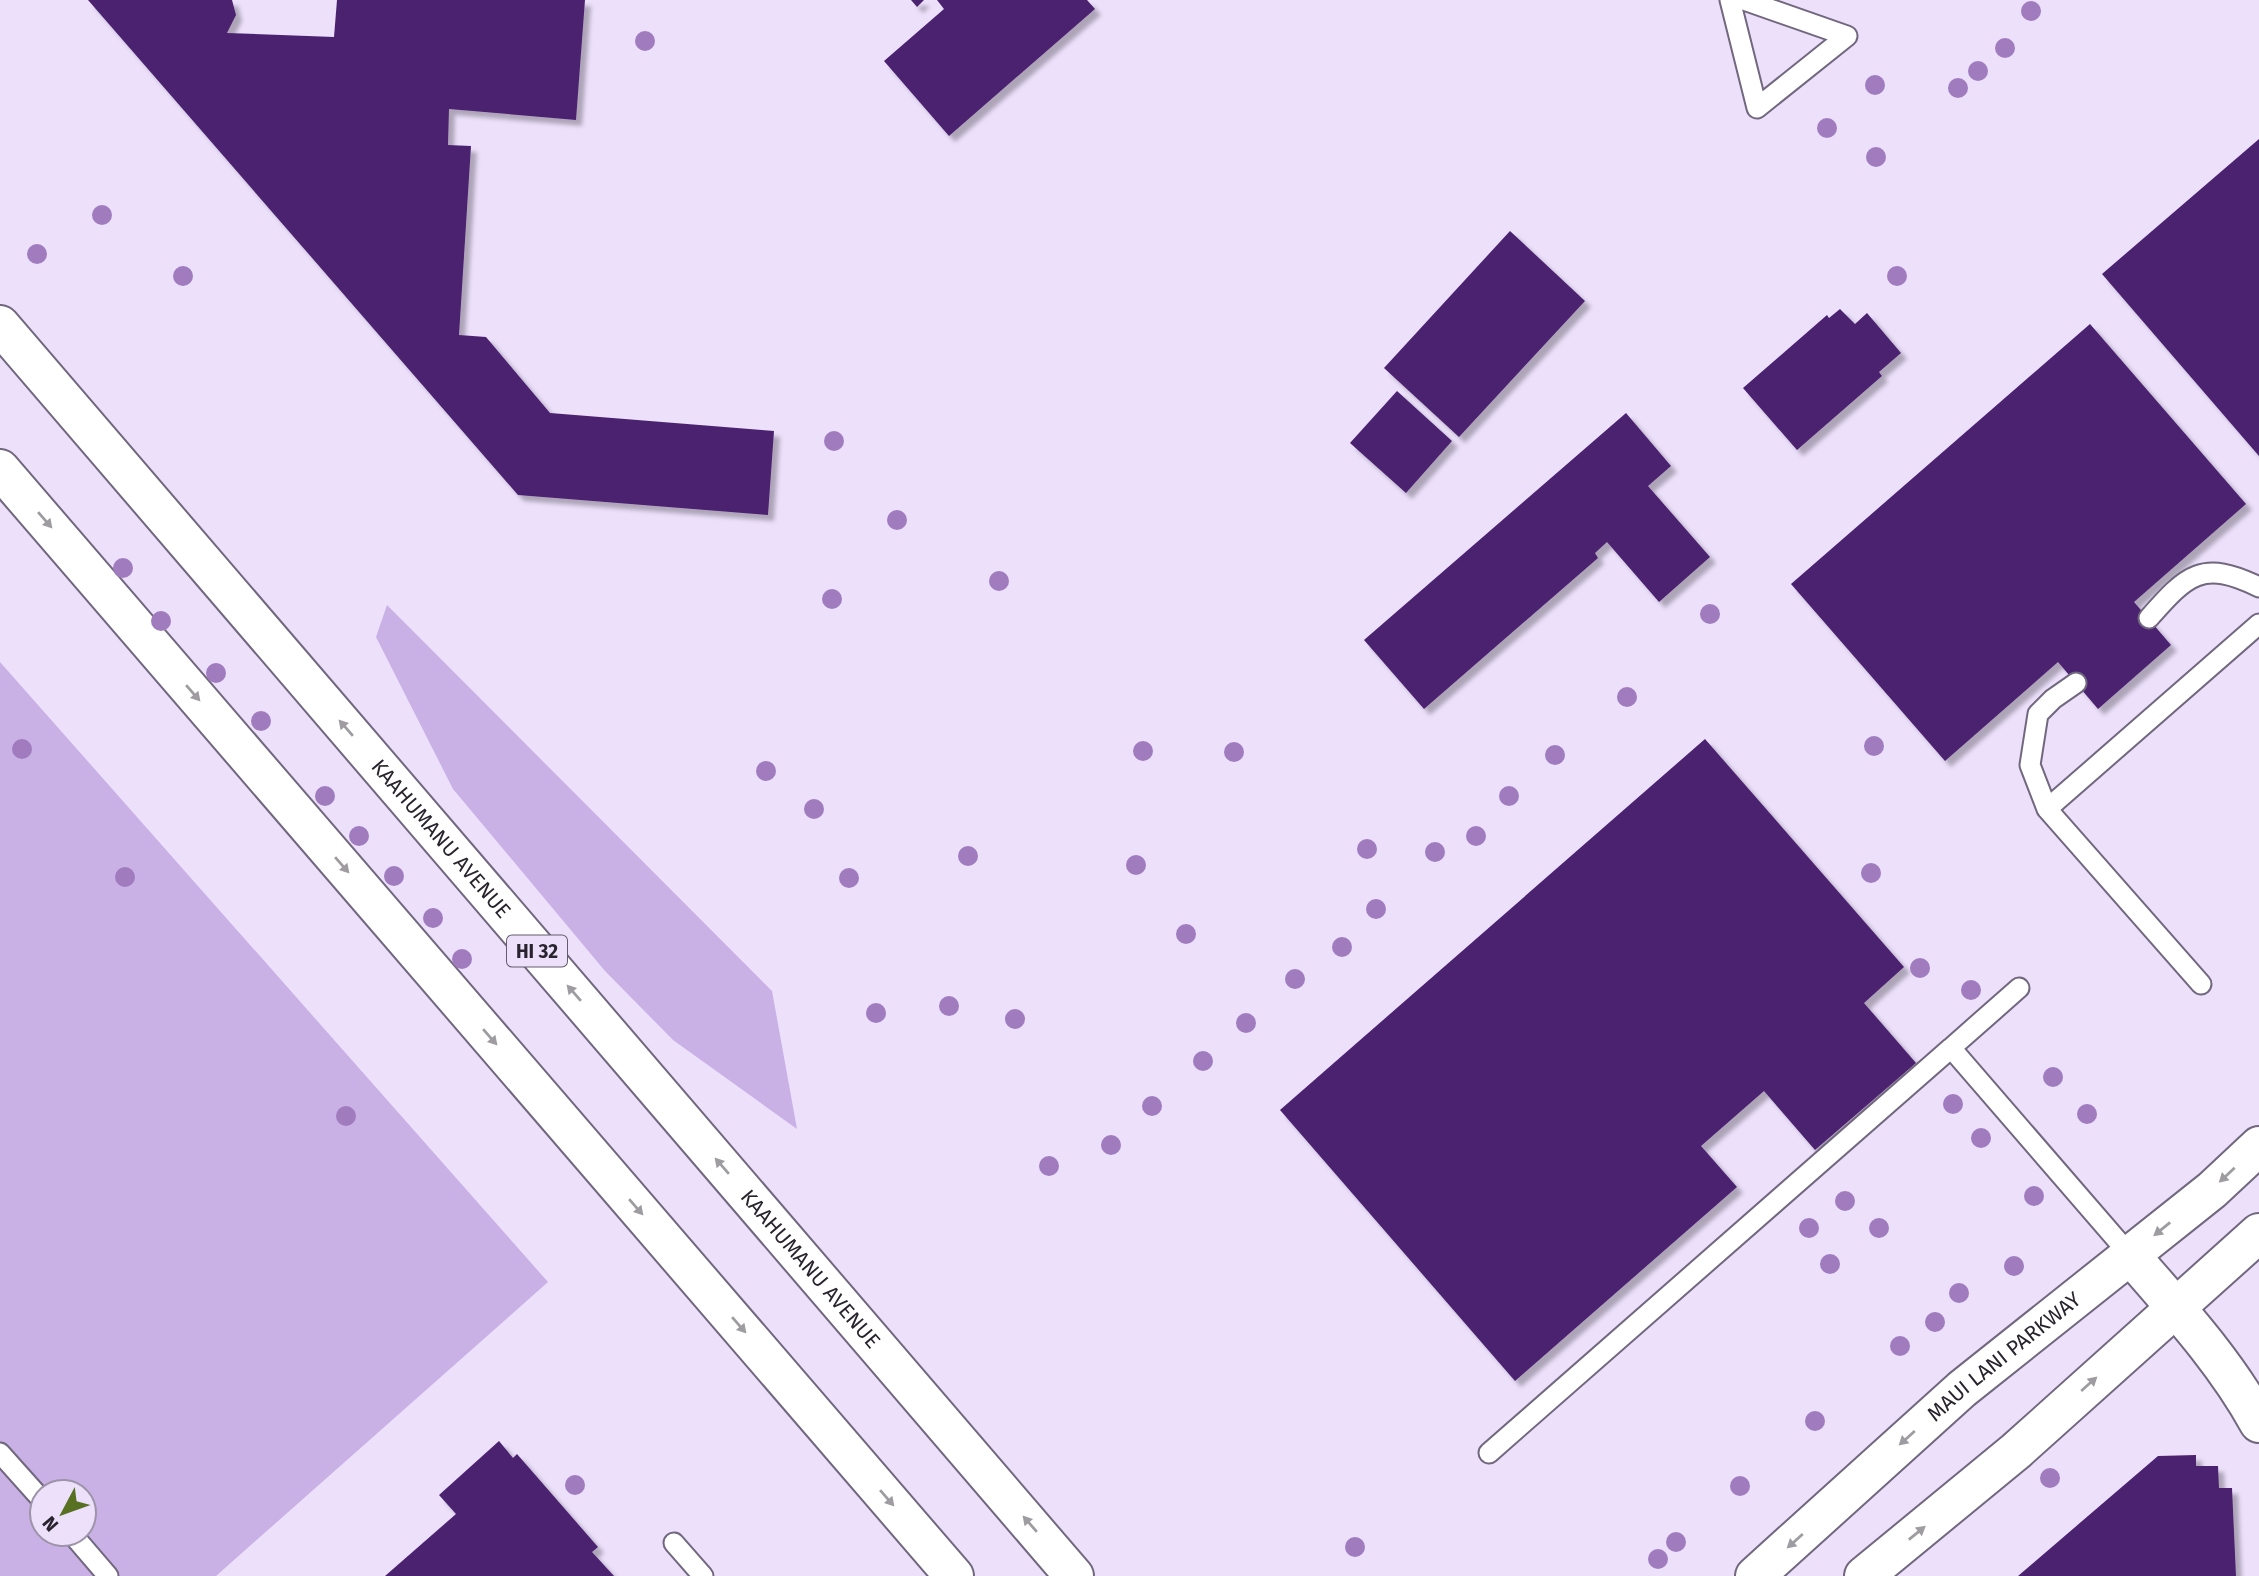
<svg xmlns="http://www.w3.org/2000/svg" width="2259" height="1576" viewBox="0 0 2259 1576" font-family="'Fira Sans',sans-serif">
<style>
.green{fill:#c9b1e6;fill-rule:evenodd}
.building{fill:#4c226f;filter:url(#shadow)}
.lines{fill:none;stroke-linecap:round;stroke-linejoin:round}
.lane-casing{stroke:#71677e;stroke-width:23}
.street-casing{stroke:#71677e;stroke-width:42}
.secondary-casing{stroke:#71677e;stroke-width:42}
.primary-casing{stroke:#71677e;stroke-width:42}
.lane{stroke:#fff;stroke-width:19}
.street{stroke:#fff;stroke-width:38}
.secondary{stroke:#fff;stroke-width:38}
.primary{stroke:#fff;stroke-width:38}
.tree{fill:#a07cbf}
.oneway{fill:#9e9ca0}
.labels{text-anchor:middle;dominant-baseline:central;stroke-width:7;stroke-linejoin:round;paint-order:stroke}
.shield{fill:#ece0fb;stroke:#635c6b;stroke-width:2}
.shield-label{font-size:19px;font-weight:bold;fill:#28232d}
.street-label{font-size:21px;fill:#28232d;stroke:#ece0fb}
</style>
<defs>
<filter id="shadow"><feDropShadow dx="6" dy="6" stdDeviation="2" flood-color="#0004"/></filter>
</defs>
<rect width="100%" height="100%" fill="#ece0fb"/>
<path class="green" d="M387 605 772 991 797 1129 673 1040 605 971 453 789 376 637Z
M0 662 548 1282 216 1576H0ZM42 1492H84V1534H42Z"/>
<path class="building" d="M88 0H232L236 15 227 33 334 37 337 0H585L576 120 449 109 448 145 471 146 459 335 486 337 550 413 774 431 768 515 518 495Z
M911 0H924L917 7Z
M937 0H1087L1095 9 949 136 884 61 944 9Z
M2259 139V456L2102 274Z
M1510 231 1585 301 1459 437 1384 368Z
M1840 309 1855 324 1867 313 1901 353 1879 372 1882 376 1797 450 1743 388 1827 315 1829 318Z
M2090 324 2246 504 2134 602 2171 645 2098 709 2058 662 1945 761 1791 584Z
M1397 391 1452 441 1406 493 1350 443Z
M1626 413 1671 466 1648 486 1710 557 1659 602 1607 542 1595 553 1598 558 1424 709 1364 640Z
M1705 739 1904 967 1864 1003 1916 1063 1815 1150 1764 1091 1701 1146 1737 1187 1515 1381 1280 1110Z
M499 1441 513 1458 517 1454 598 1547 592 1552 614 1576H385L456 1514 439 1495Z
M2196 1455V1466H2218L2219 1488H2232L2236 1576H2018L2158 1456Z"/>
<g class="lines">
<defs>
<path id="lane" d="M1730 0 1757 108 1847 36 1744 0
M2149 618C2187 575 2202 559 2259 587
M2047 809 2030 765 2038 714 2053 699 2076 683
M2201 984 2047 809 2259 624
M2019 988 1951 1048 2130 1255
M0 1453 42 1500
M1489 1453 1951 1048
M72 1534 108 1576
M674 1543 703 1576"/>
<path id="street" d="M2130 1255C2176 1308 2225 1361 2259 1423"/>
<g id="secondary">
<path id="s1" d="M1755 1576 1962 1389 2212 1190 2259 1146"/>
<path d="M1864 1576 2016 1451 2259 1233"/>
</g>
<g id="primary">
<path id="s2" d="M0 325 1074 1576"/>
<path d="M0 469 954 1576"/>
</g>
</defs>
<use href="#lane" class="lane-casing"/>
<use href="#street" class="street-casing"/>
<use href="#secondary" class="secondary-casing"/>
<use href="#primary" class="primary-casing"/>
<use href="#lane" class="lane"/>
<use href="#street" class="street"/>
<use href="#secondary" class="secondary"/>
<use href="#primary" class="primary"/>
</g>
<g class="tree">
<circle cx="2031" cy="11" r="10"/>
<circle cx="645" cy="41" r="10"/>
<circle cx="2005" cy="48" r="10"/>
<circle cx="1978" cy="71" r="10"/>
<circle cx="1875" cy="85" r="10"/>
<circle cx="1958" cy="88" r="10"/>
<circle cx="1827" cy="128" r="10"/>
<circle cx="1876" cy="157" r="10"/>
<circle cx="102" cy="215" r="10"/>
<circle cx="37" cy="254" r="10"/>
<circle cx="183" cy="276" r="10"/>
<circle cx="1897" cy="276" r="10"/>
<circle cx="834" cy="441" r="10"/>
<circle cx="897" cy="520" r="10"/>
<circle cx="123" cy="568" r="10"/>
<circle cx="999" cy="581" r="10"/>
<circle cx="832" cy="599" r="10"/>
<circle cx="1710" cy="614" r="10"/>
<circle cx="161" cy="621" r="10"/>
<circle cx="216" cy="673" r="10"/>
<circle cx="1627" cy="697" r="10"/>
<circle cx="261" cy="721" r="10"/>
<circle cx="1874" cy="746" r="10"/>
<circle cx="22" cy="749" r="10"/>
<circle cx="1143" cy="751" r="10"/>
<circle cx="1234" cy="752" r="10"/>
<circle cx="1555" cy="755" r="10"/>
<circle cx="766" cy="771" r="10"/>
<circle cx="325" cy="796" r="10"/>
<circle cx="1509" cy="796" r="10"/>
<circle cx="814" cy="809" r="10"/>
<circle cx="359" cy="836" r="10"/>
<circle cx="1476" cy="836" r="10"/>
<circle cx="1367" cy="849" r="10"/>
<circle cx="1435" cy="852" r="10"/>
<circle cx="968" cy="856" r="10"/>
<circle cx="1136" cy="865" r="10"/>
<circle cx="1871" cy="873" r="10"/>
<circle cx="394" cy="876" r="10"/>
<circle cx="125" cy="877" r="10"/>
<circle cx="849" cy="878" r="10"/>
<circle cx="1376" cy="909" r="10"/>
<circle cx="433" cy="918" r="10"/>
<circle cx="1186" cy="934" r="10"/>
<circle cx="1342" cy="947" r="10"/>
<circle cx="462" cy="959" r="10"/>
<circle cx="1920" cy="968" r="10"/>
<circle cx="1295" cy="979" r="10"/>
<circle cx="1971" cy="990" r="10"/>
<circle cx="949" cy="1006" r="10"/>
<circle cx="876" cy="1013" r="10"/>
<circle cx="1015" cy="1019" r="10"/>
<circle cx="1246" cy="1023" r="10"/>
<circle cx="1203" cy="1061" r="10"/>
<circle cx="2053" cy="1077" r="10"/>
<circle cx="1953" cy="1104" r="10"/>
<circle cx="1152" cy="1106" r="10"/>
<circle cx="2087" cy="1114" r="10"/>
<circle cx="346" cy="1116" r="10"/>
<circle cx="1981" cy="1138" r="10"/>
<circle cx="1111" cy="1145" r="10"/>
<circle cx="1049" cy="1166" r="10"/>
<circle cx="2034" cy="1196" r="10"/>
<circle cx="1845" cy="1201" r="10"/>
<circle cx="1809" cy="1228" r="10"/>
<circle cx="1879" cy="1228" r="10"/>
<circle cx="1830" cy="1264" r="10"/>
<circle cx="2014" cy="1266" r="10"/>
<circle cx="1959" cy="1293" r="10"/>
<circle cx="1935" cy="1322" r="10"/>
<circle cx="1900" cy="1346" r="10"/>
<circle cx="1815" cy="1421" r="10"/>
<circle cx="2050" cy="1478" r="10"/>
<circle cx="575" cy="1485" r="10"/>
<circle cx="1740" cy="1486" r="10"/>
<circle cx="1676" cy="1542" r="10"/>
<circle cx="1355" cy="1547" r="10"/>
<circle cx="1658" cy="1559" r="10"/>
</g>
<defs><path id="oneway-solid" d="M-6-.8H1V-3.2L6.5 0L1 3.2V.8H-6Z" transform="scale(1.75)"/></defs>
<g class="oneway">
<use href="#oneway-solid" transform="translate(45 520) rotate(49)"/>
<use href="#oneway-solid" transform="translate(193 693) rotate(49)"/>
<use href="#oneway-solid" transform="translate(346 728) rotate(-131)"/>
<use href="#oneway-solid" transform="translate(342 865) rotate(49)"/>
<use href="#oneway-solid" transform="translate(574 993) rotate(-131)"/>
<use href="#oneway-solid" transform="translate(490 1037) rotate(49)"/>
<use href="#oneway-solid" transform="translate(722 1166) rotate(-131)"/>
<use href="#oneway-solid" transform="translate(2227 1175) rotate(137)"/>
<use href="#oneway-solid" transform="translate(636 1207) rotate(49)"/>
<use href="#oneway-solid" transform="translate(2162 1229) rotate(141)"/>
<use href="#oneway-solid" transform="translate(739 1325) rotate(49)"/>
<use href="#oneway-solid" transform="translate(2089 1384) rotate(-42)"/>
<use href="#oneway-solid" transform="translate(1907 1438) rotate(138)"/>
<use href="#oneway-solid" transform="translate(887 1498) rotate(49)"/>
<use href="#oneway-solid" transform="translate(1030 1524) rotate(-131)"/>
<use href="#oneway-solid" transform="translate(1917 1533) rotate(-39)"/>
<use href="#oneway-solid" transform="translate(1795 1541) rotate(138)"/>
</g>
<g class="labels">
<rect class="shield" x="507" y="935.5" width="60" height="31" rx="5"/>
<g class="shield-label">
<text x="537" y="951">HI 32</text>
</g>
<g class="street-label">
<text stroke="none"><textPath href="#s2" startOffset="677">KAAHUMANU AVENUE</textPath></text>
<text stroke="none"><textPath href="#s2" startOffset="1244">KAAHUMANU AVENUE</textPath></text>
<text stroke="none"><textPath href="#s1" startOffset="332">MAUI LANI PARKWAY</textPath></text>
</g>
</g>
<g transform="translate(63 1513) rotate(229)"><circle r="33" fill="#ece0fb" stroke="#9e94a9" stroke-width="2"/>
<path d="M0-5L12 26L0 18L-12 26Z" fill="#577022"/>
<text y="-10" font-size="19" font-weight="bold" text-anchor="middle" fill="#28232d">N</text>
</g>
</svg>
